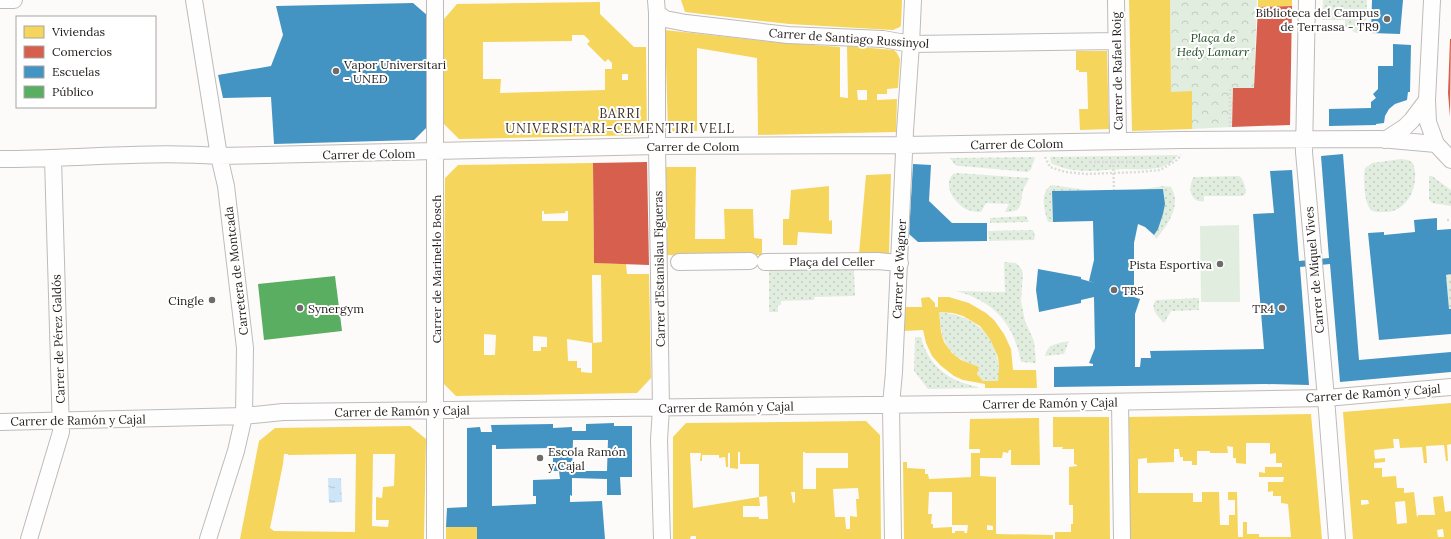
<svg xmlns="http://www.w3.org/2000/svg" width="1451" height="539" viewBox="0 0 1451 539" font-family="Lora,serif">
<style>
.grass{fill:url(#grass-dots)}
.park{fill:url(#park-crowns)}
.pitch{fill:#e1eddf}
.water{fill:url(#water-ripples)}
.homes{fill:#f6d55c;fill-rule:evenodd}
.shops{fill:#d6604d}
.schools{fill:#4393c3;fill-rule:evenodd}
.public{fill:#5aae61}
.lines{fill:none;stroke-linecap:round;stroke-linejoin:round}
.minor-casing{stroke:#bebbb9;stroke-width:18}
.path{stroke:#dddcdb;stroke-width:2.5;stroke-dasharray:2 2;stroke-linecap:butt}
.minor{stroke:#fffefe;stroke-width:16}
.poi-dot{fill:#6f6b68;stroke:#fff;stroke-width:1.5}
.labels{text-anchor:middle;dominant-baseline:central;stroke-width:4;stroke-linejoin:round;paint-order:stroke}
.poi-label{font-size:12px;fill:#221d1a;stroke:#fff;text-anchor:end}
.park-label{font-size:12px;font-style:italic;fill:#1e4920;stroke:#fff}
.street-label{font-size:12px;fill:#221d1a;stroke:#fff}
.neighbourhood-label{font-size:13px;letter-spacing:1px;fill:#3c312b;stroke:#fff}
</style>
<defs>
<pattern id="grass-dots" width="8" height="8" patternUnits="userSpaceOnUse"><rect width="8" height="8" fill="#e1eddf"/><path d="M2 2h.1M6 6h.1" fill="none" stroke="#c1cbbf" stroke-width="1.8" stroke-linecap="round"/></pattern>
<pattern id="park-crowns" width="20" height="18" patternUnits="userSpaceOnUse"><rect width="20" height="18" fill="#e1eddf"/><path d="M2 6a3 3 0 1 1 6 0M12 15a3 3 0 1 1 6 0" fill="none" stroke="#c1cbbf"/></pattern>
<pattern id="water-ripples" width="26" height="14" patternUnits="userSpaceOnUse"><rect width="26" height="14" fill="#cde5f6"/><path d="M2 4q2-2 4 0t4 0M15 11q2-2 4 0t4 0" fill="none" stroke="#b0c4d2"/></pattern>
</defs>
<rect width="100%" height="100%" fill="#fdfbfa"/>
<path class="grass" d="M1323 0H1367L1366 33H1356L1345 26V20H1322Z
M1178 155C1173 162 1166 166 1158 168 1147 170 1135 169 1124 169 1100 170 1073 175 1051 163L1050 157Z
M1035 157 1031 169 1028 172 960 166 955 165 950 158Z
M1401 159 1408 160 1413 163C1414 168 1416 173 1415 178 1415 194 1403 212 1386 212 1381 212 1375 213 1371 210 1364 204 1363 177 1365 168L1372 163Z
M957 173 1029 178V179C1027 183 1024 186 1023 191 1019 205 1024 212 1005 212L1009 204 986 203 981 212C976 212 972 211 968 210 955 204 942 186 953 174Z
M1239 176C1244 180 1245 186 1246 193L1243 196H1204V201C1190 204 1187 186 1194 177Z
M1429 176H1432L1451 190V206L1432 203 1429 199Z
M1052 185 1087 190 1052 191 1053 222H1048C1044 210 1039 192 1052 185Z
M1163 186 1171 187C1182 205 1168 225 1156 239L1154 235C1163 220 1166 206 1163 190H1138Z
M1026 216 1029 222 990 223V218Z
M1033 230 1035 236 1034 240 989 241 988 231Z
M1004 262 1016 263 1020 267 1023 273 1021 301 1025 321 1034 341 1036 363 1021 362C1014 324 994 301 956 291L1005 292Z
M854 269 855 296 814 297V300L781 301V305H778V312H769V271Z
M1451 274V309H1449L1446 275Z
M1199 298V310L1171 311 1164 323C1158 317 1149 308 1156 300Z
M939 312C970 315 994 330 998 362 999 368 1000 375 998 381H983L977 374 979 367C949 358 940 342 939 312Z
M915 337H921C929 367 949 381 978 387V388L928 389 914 371Z
M1069 341 1064 354 1045 356C1048 343 1057 344 1069 341Z"/>
<path class="park" d="M1170 0H1257L1254 88 1233 89 1232 127 1192 129V92H1171Z"/>
<path class="pitch" d="M1239 225 1240 302H1201L1200 226Z"/>
<path class="water" d="M328 478H341L342 502 329 503Z"/>
<path class="homes" d="M681 0H902L901 25 900 27 893 30 789 24 753 20 685 12Z
M1129 0H1170L1171 92 1192 91V129L1132 131Z
M1258 0H1292V6L1258 7Z
M600 2V14L634 47H646L647 135 459 139 444 124V19L457 4ZM572 35H584L590 41 587 44 605 62 608 59 612 63V69H605V90L500 93 501 79H483V42L572 41ZM622 74H628V80H622Z
M665 30 773 42 840 47V97L848 98 847 46 894 50 897 53 900 59 898 88 887 89V94H877V100L897 99 896 132 758 135 757 58 697 48V131L668 132ZM857 90H867V100H858Z
M1076 51H1107L1109 129 1080 130 1079 109H1088L1087 72H1079V70H1076Z
M593 163 594 263 626 264 627 274H649L651 378 637 393 456 396 443 383 445 178 458 165ZM542 211H544V214L566 213 565 211H568V221H542ZM592 275H601L602 342 593 343ZM484 334 496 335 495 355H484ZM533 336 547 337V347H541V351H533ZM567 339 592 343V373L581 372V368H577V361H568Z
M665 167H696L695 239H725L724 209H753L754 238 762 239V255H666Z
M891 174 889 256 859 254 866 175Z
M829 186V221L832 220V234L798 232 797 245H783V219H789L791 190Z
M929 297 935 303V307H938V297H949L969 303 986 313 994 320 1004 334 1011 349 1013 370H1036L1037 388H985V384L963 380 954 376 940 365 932 356 926 343 923 330 904 331 905 307H922L921 298ZM939 312 953 313 963 316 980 326 987 335 991 341 998 357 999 367 998 381H983L977 374 979 367 961 360 952 353 944 342 941 332Z
M1451 403V444L1447 445 1448 461H1446L1444 445 1426 446 1427 463H1424L1422 447 1400 448 1399 439H1393L1394 448 1374 450 1375 459 1385 458V462L1374 463V468H1382V477L1396 476 1397 488H1404V493L1414 492 1417 517 1418 516V515H1435L1433 497 1443 496 1445 512 1451 511V539H1353L1343 412ZM1361 500H1368L1369 504 1361 505ZM1405 501 1407 523 1397 524 1395 502ZM1443 529 1444 537H1438L1437 530Z
M1311 414 1322 539H1130L1129 417ZM1246 443H1270V454L1276 453V463H1282V467H1265V473L1259 472V477H1284L1283 482H1268V492L1273 491V496H1281V503L1288 504 1291 537H1259V534H1247V522H1243V537H1238L1237 492H1228V500H1235V515H1229V525H1220L1219 492H1202V502H1193V493H1138V459L1147 458V463L1174 462V449H1179L1180 457H1183V461H1192V465H1197V451H1210V453H1228L1227 446 1233 447V458H1236V463L1246 464Z
M1053 417H1109L1110 539H1055V532H1071V524H1073V505H1069V467L1077 466V465L1074 464V449H1062L1063 447H1053Z
M1039 418 1040 465H1011V450H1009L1008 453 1003 452 1002 458H980V476L996 477V534L1053 535V539H904L903 462H907V468L925 469V474H928L929 479 971 477V453H980V449H969L970 419ZM929 492H952V525H968L967 533H964L965 531H955V533H952V527L933 528V524H931L932 514H928ZM987 525 993 526V530H987Z
M866 421 880 435 881 539H696V536H691L690 539H673V437L686 423ZM738 452H740V464H759V497L767 496 768 519H759V517H743V506H760L759 497 693 508 690 453H701L700 461H702V455H719V458L725 457 726 467H728V453H730V468L738 469ZM803 452H805V453H848V468H816V489H803ZM858 488 859 499H856L857 517 850 516V529H846L845 517H835L833 489ZM791 492H795V502L793 503Z
M410 426 426 439 424 539H240L259 441 275 428ZM284 454H288V455L356 454 355 532 274 531 270 528 283 464ZM373 454H395L394 486 383 487 382 498 376 497V520H389L388 527 372 526Z
M446 527H477V539H446Z"/>
<path class="shops" d="M1292 6 1290 125 1232 127 1233 88H1254L1258 7Z
M1450 39H1451L1450 117 1448 93Z
M647 162 649 265 594 263 593 163Z"/>
<path class="schools" d="M1372 0H1403L1400 34 1371 33Z
M413 3 428 16V126L414 140 274 144 271 97 223 98 218 75 271 66 283 35 276 6Z
M1393 44 1411 45 1410 92H1408L1407 100 1395 104 1389 109 1385 116 1384 123 1376 124V125L1329 126V109L1371 108V102L1376 98 1373 94 1378 89V66H1393Z
M1343 154 1359 360 1451 352V372L1340 382 1330 264 1300 267 1309 385 1265 384 1054 387V367L1093 366V364L1089 363 1095 348 1094 297 1081 300V303L1039 312 1036 290 1038 269 1081 277V279L1095 283 1089 281 1094 260 1093 221 1053 222 1052 191 1163 189 1165 204 1163 214 1158 229 1154 235 1145 227 1138 224 1134 243V297L1140 299 1135 314V367H1140L1141 358H1151L1150 351 1264 349 1253 214 1274 213 1270 171 1292 170 1299 261 1329 258 1321 156Z
M913 164 931 165 929 201 952 223H987V241L918 242 909 234Z
M1437 218V230L1451 229V274L1446 275 1449 309H1451V334L1379 340 1368 233 1384 232V235L1415 232 1414 220Z
M614 423V426H632V477H620L621 495H607V479L572 478V496L570 495V502L602 501 605 539H477V527H446L447 508 467 507V428L480 427 481 432H492L491 425 553 424V428L572 427V431H586V424ZM573 440H608L607 471H572ZM492 445H496V449L553 448V471H559L560 479 533 480V496H536V504L492 506Z"/>
<path class="public" d="M335 276 342 331 264 340 258 284Z"/>
<g class="lines">
<defs>
<path id="minor" d="M0 0H14
M194 0 219 156 226 186 245 348 244 416 236 451 208 539
M435 0V539
M656 0 657 13V146L661 408 659 440 662 539
M1116 0 1118 141
M1307 0 1304 152 1326 398 1337 539
M1432 0 1427 100 1428 122 1436 144 1451 160
M657 13 665 19 686 23 788 35 883 39 911 44 1116 41
M1385 140 1405 127 1412 120 1427 100
M0 159C73 159 146 151 219 156L657 146 904 145 1182 140 1380 139 1436 144
M679 262 750 261
M765 262 877 261 900 263
M1120 402 1122 539
M0 422 244 416 283 412 1041 403 1326 398 1451 387
M29 539 61 432 53 159
M893 539 891 405 894 372 905 131 911 44 913 0"/>
</defs>
<use href="#minor" class="minor-casing"/>
<path class="path" d="M1230 127V88
M1045 157 1050 167 1065 172 1086 174 1140 172 1160 170 1177 160 1181 155
M1113 161 1114 190
M1090 162H1138
M1447 220H1451"/>
<use href="#minor" class="minor"/>
</g>
<g class="poi-dot">
<circle cx="1387" cy="19" r="4"/>
<circle cx="336" cy="71" r="4"/>
<circle cx="1220" cy="264" r="4"/>
<circle cx="1114" cy="290" r="4"/>
<circle cx="212" cy="300" r="4"/>
<circle cx="300" cy="308" r="4"/>
<circle cx="1282" cy="308" r="4"/>
<circle cx="540" cy="458" r="4"/>
</g>
<g class="labels">
<g class="poi-label">
<text x="1379" y="12">Biblioteca del Campus<tspan x="1379" dy="14">de Terrassa - TR9</tspan></text>
<text x="344" y="64" text-anchor="start">Vapor Universitari<tspan x="344" dy="14">- UNED</tspan></text>
<text x="1212" y="264">Pista Esportiva</text>
<text x="1122" y="290" text-anchor="start">TR5</text>
<text x="204" y="300">Cingle</text>
<text x="308" y="308" text-anchor="start">Synergym</text>
<text x="1274" y="308">TR4</text>
<text x="548" y="451" text-anchor="start">Escola Ramón<tspan x="548" dy="14">y Cajal</tspan></text>
</g>
<g class="park-label">
<text x="1213" y="37">Plaça de<tspan x="1213" dy="14">Hedy Lamarr</tspan></text>
</g>
<g class="street-label">
<text transform="translate(849 38) rotate(4)">Carrer de Santiago Russinyol</text>
<text transform="translate(1117 71) rotate(-91)">Carrer de Rafael Roig</text>
<text transform="translate(1017 144) rotate(-1)">Carrer de Colom</text>
<text x="693" y="146">Carrer de Colom</text>
<text transform="translate(369 154) rotate(-1)">Carrer de Colom</text>
<text x="832" y="261">Plaça del Celler</text>
<text transform="translate(436 269) rotate(-90)">Carrer de Marinel·lo Bosch</text>
<text transform="translate(659 269) rotate(-91)">Carrer d'Estanislau Figueras</text>
<text transform="translate(899 269) rotate(-87)">Carrer de Wagner</text>
<text transform="translate(1314 270) rotate(-95)">Carrer de Miquel Vives</text>
<text transform="translate(236 271) rotate(-97)">Carretera de Montcada</text>
<text transform="translate(58 339) rotate(-92)">Carrer de Pérez Galdós</text>
<text transform="translate(1373 393) rotate(-4)">Carrer de Ramón y Cajal</text>
<text transform="translate(1050 403) rotate(-1)">Carrer de Ramón y Cajal</text>
<text transform="translate(726 407) rotate(-1)">Carrer de Ramón y Cajal</text>
<text transform="translate(402 411) rotate(-1)">Carrer de Ramón y Cajal</text>
<text transform="translate(78 420) rotate(-1)">Carrer de Ramón y Cajal</text>
</g>
<g class="neighbourhood-label">
<text x="620" y="113">BARRI<tspan x="620" dy="15">UNIVERSITARI-CEMENTIRI VELL</tspan></text>
</g>
</g>
<rect x="16" y="16" width="140" height="92" fill="#ffffff" stroke="#a7a5a3"/>
<rect x="24" y="26" width="20" height="12" fill="#f6d55c" stroke="#a7a5a3"/>
<text x="52" y="36" font-size="12" fill="#221d1a">Viviendas</text>
<rect x="24" y="46" width="20" height="12" fill="#d6604d" stroke="#a7a5a3"/>
<text x="52" y="56" font-size="12" fill="#221d1a">Comercios</text>
<rect x="24" y="66" width="20" height="12" fill="#4393c3" stroke="#a7a5a3"/>
<text x="52" y="76" font-size="12" fill="#221d1a">Escuelas</text>
<rect x="24" y="86" width="20" height="12" fill="#5aae61" stroke="#a7a5a3"/>
<text x="52" y="96" font-size="12" fill="#221d1a">Público</text>
</svg>
